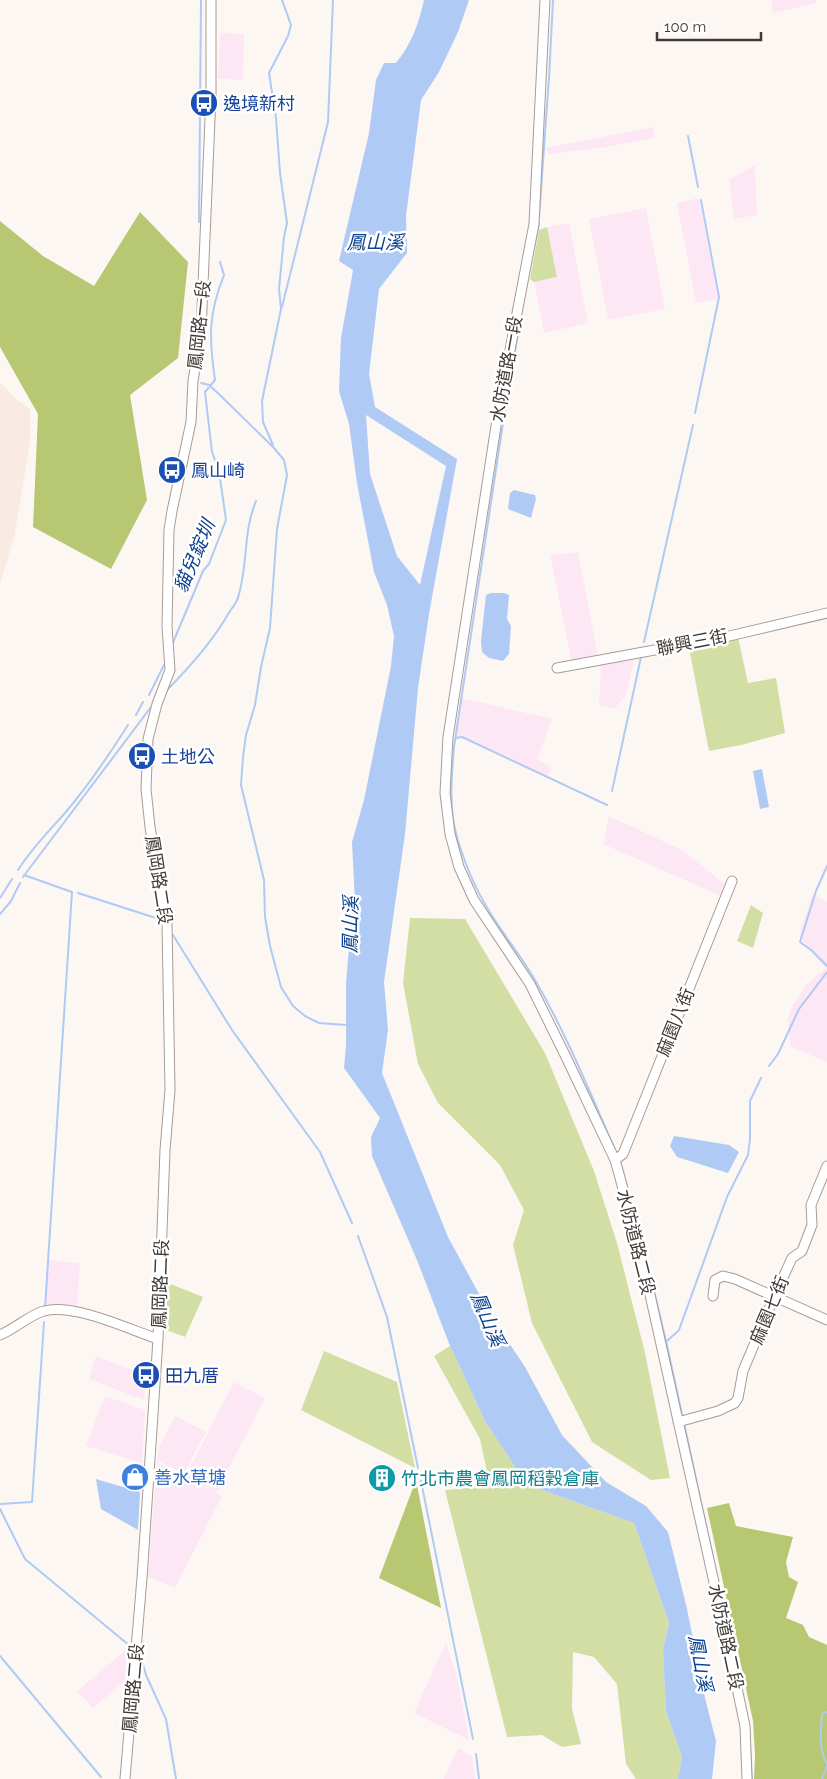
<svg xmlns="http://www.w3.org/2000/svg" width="827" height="1779" viewBox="0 0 827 1779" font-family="Raleway,'Noto Sans TC',sans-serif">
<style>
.built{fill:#f9eae4}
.industrial{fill:#fde7f5}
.green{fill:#d2dea3}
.forest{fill:#b7c772}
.water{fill:#afcaf4;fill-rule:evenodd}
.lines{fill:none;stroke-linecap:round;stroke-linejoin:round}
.stream{stroke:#afcaf4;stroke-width:2}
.minor-casing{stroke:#a99b94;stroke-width:11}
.minor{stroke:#fff;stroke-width:9}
.labels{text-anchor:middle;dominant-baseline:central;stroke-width:5;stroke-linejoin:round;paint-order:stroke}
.transit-label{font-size:18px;fill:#164399;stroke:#fff;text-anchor:start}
.street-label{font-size:18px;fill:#413b38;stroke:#fff}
.shop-label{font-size:18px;fill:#366cbe;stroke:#fff;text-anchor:start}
.culture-label{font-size:18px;fill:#0d838f;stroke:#fff;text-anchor:start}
.water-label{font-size:19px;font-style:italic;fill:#0c4290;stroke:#fff}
</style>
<rect width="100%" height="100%" fill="#fdf7f4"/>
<path class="built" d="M0 382 16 399 30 409V442L15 534 0 584Z"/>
<path class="industrial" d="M771 0H816L817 3 773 13Z
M220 33 244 34 243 80 218 79Z
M654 127 653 138 601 148 549 154 545 148Z
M755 165 757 215 734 219 729 180Z
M699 198 718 299 696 303 677 203Z
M646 208 665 309 608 320 589 219Z
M569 223 588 323 544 333 534 282 557 277 547 227Z
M578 552 598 657 572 663 550 555Z
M634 660 626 696 615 708 599 706 601 664Z
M462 698 552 719 537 759 551 767 548 777 456 734Z
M609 816 684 851 727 886 721 896 603 844Z
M812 895 827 901V1062L791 1047 789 1036 788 1019 792 1006 807 984 826 968 799 936Z
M47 1260 80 1263 77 1306 46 1304Z
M96 1356 146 1375 144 1400 89 1379Z
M234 1382 265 1398 216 1493 222 1496 175 1588 148 1577 157 1462 185 1477Z
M105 1396 145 1410 142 1463 86 1446Z
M175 1416 206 1432 184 1474 157 1460 159 1447Z
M446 1642 458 1682 469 1740 414 1713Z
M127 1649 126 1680 93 1708 77 1691Z
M458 1748 472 1756 475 1779H444Z"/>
<path class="green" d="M547 227 557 277 534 282 530 279 539 230Z
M738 637 748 683 776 678 785 733 741 745 709 751 689 648Z
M751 905 763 913 753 948 737 941Z
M410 918 465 919 545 1053 594 1171 617 1243 645 1353 670 1478 651 1480 592 1442 532 1323 513 1245 524 1210 500 1165 438 1103 418 1064 403 983Z
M168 1283 203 1297 185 1337 164 1329Z
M450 1346 485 1421 519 1473 536 1488 634 1523 669 1623 663 1650 666 1711 682 1757 678 1779H636L626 1764 617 1684 594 1657 573 1652 572 1709 581 1744 562 1747 542 1735 507 1737 445 1490 490 1486 480 1439 434 1356Z
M324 1351 397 1382 415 1468 301 1410Z"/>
<path class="forest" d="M140 212 188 262 178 358 130 395 147 500 111 569 33 527 38 414 0 347V221L43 256 94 286Z
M416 1480 441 1608 379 1578Z
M729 1503 736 1526 793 1537 786 1562 789 1577 798 1582 786 1618 803 1625 809 1637 827 1645V1779H754L755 1755 753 1721 707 1508Z"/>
<path class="water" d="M424 0H469L458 32 439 72 421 100 406 216 407 253 379 289 369 374 375 407 457 459 429 614 418 688 405 834 384 982 388 1030 382 1073 448 1237 490 1314 525 1367 562 1435 606 1482 646 1506 668 1532 687 1609 705 1698 716 1741 712 1779H678L682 1757 666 1711 663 1650 669 1623 634 1523 536 1488 519 1473 485 1421 450 1346 417 1260 372 1156 371 1137 380 1118 344 1068 346 1046V984L351 922 355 901 352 842 364 800 391 666 394 636 387 605 374 572 357 483 349 424 339 391 341 338 353 270 339 261 369 133 376 80 384 63H396C411 45 419 23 424 0ZM366 415 446 466 420 585 397 556 370 474Z
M514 490 535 495 536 499 531 518 508 509 510 493Z
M491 593H504L509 595 507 619 511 626 509 654 503 661 489 658 482 652 481 641 486 595Z
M762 769 769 807 760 809 753 771Z
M674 1136 729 1145 739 1152 728 1173 677 1157 670 1146Z
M96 1479 140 1492 138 1530 101 1509Z"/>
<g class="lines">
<path class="stream" d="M688 136 698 187
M539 217 549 78 553 0
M199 222 201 0
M527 282 539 223
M282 307 328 122 333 0
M201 383 209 385 221 396 274 448 284 460 287 475 277 529 270 628 261 667 255 705 246 735 243 757 241 785 264 880 265 917 270 946 281 987 293 1006 305 1016 319 1023 347 1025
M505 411 518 333
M695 413 719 297 701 200
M503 423 454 747C452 771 450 796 453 819 457 845 472 882 485 904 500 931 520 954 535 980 567 1035 591 1095 616 1152
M273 445 263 422 262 401 281 309 279 289 284 237 287 223 280 173 276 118 269 73 288 36 291 25 282 0
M644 642 693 425
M172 645 203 571 209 564 226 520 219 471 212 452 205 392 215 380C209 338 208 315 224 275L220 262
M166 691C190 667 213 641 230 611 234 606 238 600 239 594 248 563 243 532 256 501
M149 695 166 661
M136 715 143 702
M455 738 462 737 607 805
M612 791 641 657
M827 866 816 891 800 942 811 950 827 966
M18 870C31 849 48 832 65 813 88 786 109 755 128 725
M24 875 72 892 45 1308
M23 877 151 707
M78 893 159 919
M0 898 12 879
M0 914 11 901 20 883
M173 935 232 1030 320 1152 352 1223
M769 1066 778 1054 799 1009 827 972
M620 1161C644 1246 665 1332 683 1419
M358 1236 387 1317 418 1468
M667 1341 679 1330 727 1197 748 1155 750 1139V1101L761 1078
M684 1423 746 1712
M421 1481 473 1739
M0 1504 32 1502 44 1322
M0 1509 25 1559 130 1646
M0 1656 101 1777
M141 1657 146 1675 166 1719 176 1779
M827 1712 822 1714C821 1731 818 1749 827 1764
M749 1726 752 1779
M476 1754 479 1779
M822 1779 827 1766"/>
<defs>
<path id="minor" d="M545 0 534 224 498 413 448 737 445 793 450 834 459 867 474 900 530 984 566 1057 615 1160 619 1174 644 1268 728 1645 745 1726 747 1779
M557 668 725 637 827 613
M615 1160 623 1154 732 881
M713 1296 715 1280 723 1276 735 1279 827 1320
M0 1335C15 1329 31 1314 44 1311 74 1303 128 1329 158 1339
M678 1422 718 1411 735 1403 738 1398 743 1371 774 1297 792 1258 802 1251 812 1225 811 1205 827 1166
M125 1779 142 1578 158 1339 165 1150 170 1090 167 924 150 827 146 789 148 739 157 704 170 670 167 626 169 530 172 511 191 422 193 381 201 332 211 95V0"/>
</defs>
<use href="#minor" class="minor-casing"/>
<use href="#minor" class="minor"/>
</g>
<defs>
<symbol id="bus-disc" viewBox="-11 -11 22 22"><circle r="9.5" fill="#1a4fb4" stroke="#fff"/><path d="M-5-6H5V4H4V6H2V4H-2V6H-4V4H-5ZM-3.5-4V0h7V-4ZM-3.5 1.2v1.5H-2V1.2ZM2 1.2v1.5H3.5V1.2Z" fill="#fff"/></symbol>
<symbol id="shop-disc" viewBox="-11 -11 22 22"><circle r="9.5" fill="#3f7fe0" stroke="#fff"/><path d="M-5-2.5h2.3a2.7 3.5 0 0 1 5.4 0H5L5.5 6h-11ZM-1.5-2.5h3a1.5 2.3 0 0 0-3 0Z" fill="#fff"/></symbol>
<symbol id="building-disc" viewBox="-11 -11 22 22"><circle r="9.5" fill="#0f9aa8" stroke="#fff"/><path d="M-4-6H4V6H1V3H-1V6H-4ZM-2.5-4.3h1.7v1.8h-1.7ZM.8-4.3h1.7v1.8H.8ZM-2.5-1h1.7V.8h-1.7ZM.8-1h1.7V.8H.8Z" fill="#fff"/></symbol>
</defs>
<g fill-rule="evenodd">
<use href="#bus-disc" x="188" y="87" width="32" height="32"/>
<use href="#bus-disc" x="156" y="454" width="32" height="32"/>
<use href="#bus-disc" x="126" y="740" width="32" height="32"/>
<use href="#bus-disc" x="130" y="1359" width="32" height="32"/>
<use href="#shop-disc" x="119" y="1461" width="32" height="32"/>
<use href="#building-disc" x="366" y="1462" width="32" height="32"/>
</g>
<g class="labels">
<g class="transit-label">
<text x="223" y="103">逸境新村</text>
<text x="191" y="470">鳳山崎</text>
<text x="161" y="756">土地公</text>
<text x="165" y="1375">田九厝</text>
</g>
<g class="street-label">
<text transform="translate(199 325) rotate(-84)">鳳岡路一段</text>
<text transform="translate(506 369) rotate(-80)">水防道路一段</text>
<text transform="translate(692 642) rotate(-11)">聯興三街</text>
<text transform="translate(159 880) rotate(81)">鳳岡路二段</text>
<text transform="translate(675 1022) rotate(-68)">麻園八街</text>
<text transform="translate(636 1242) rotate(76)">水防道路二段</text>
<text transform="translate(160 1284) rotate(-88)">鳳岡路二段</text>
<text transform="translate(769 1310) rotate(-67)">麻園七街</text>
<text transform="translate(726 1637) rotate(78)">水防道路二段</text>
<text transform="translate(133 1688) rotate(-85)">鳳岡路二段</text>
</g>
<g class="shop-label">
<text x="154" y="1477">善水草塘</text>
</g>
<g class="culture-label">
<text x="401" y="1478">竹北市農會鳳岡稻穀倉庫</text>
</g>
<g class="water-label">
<text x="375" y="242">鳳山溪</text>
<text transform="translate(194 556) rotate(-67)">貓兒錠圳</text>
<text transform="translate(350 925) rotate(-89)">鳳山溪</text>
<text transform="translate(488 1319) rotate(67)">鳳山溪</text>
<text transform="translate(701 1663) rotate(79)">鳳山溪</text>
</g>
</g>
<path d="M657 32v8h104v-8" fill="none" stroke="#413b38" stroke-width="2.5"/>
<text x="664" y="32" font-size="15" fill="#413b38" stroke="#ffffff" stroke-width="4" paint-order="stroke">100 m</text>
</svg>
